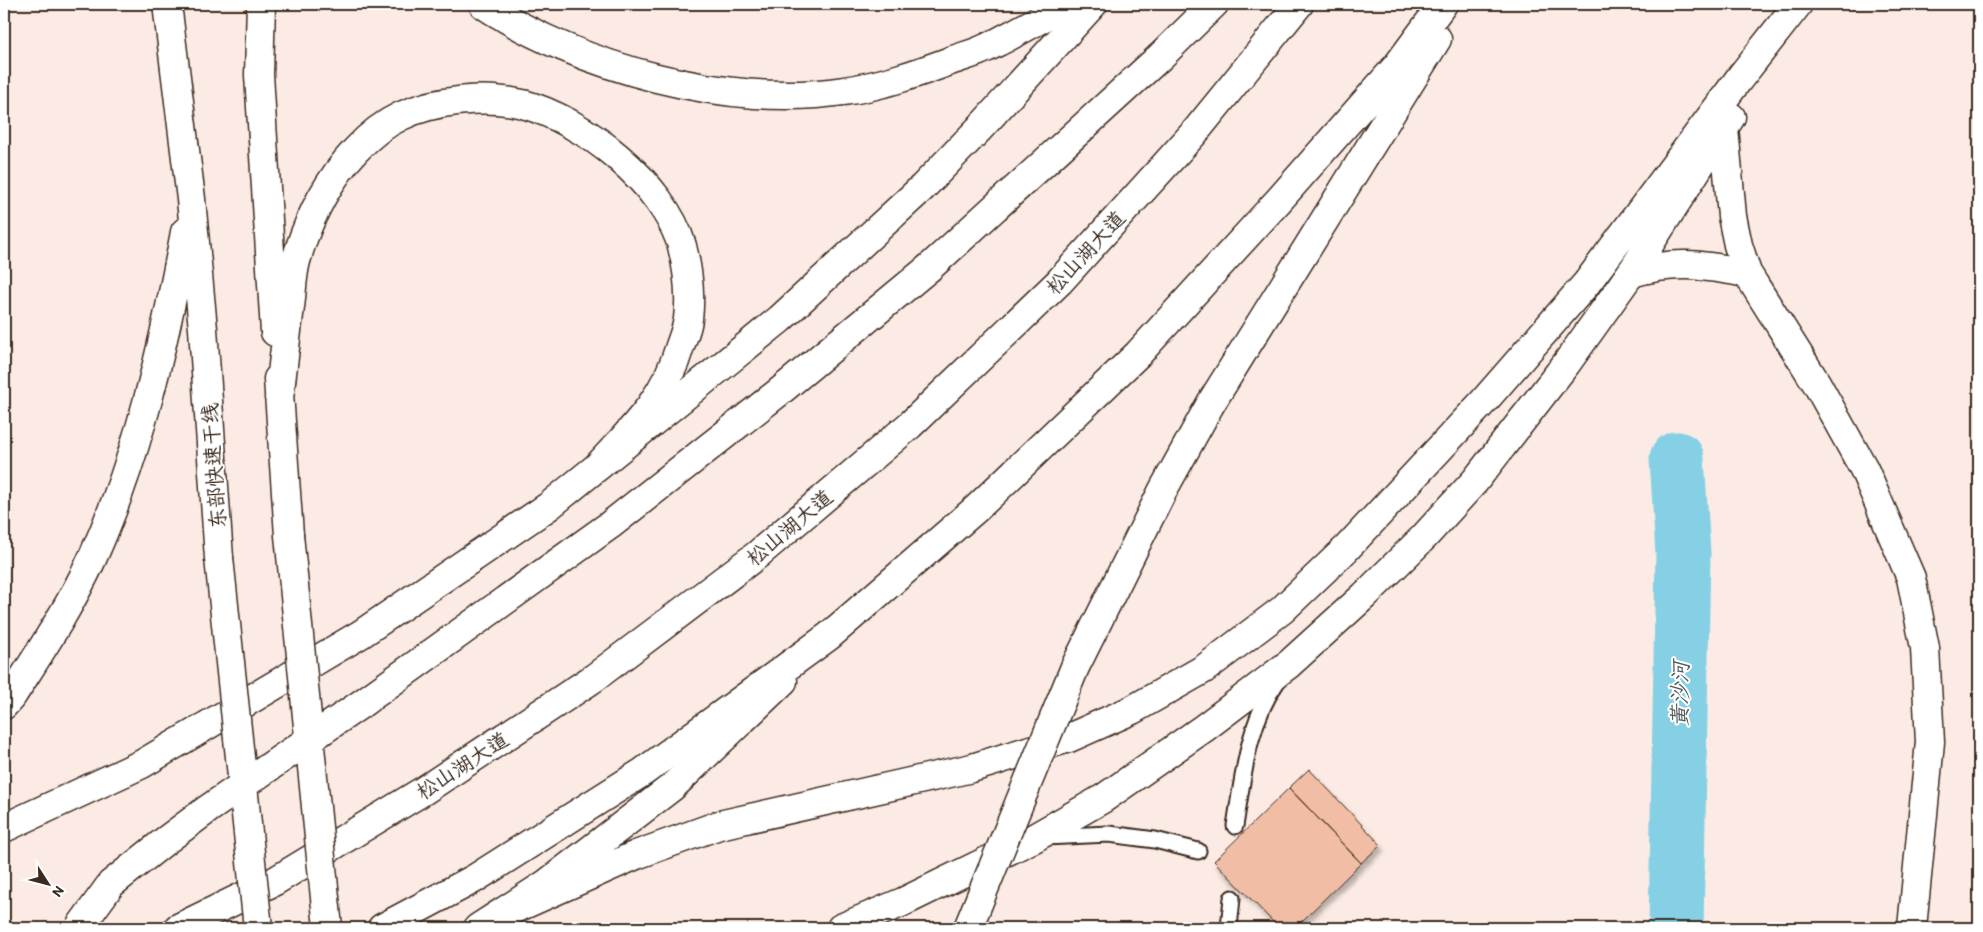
<svg xmlns="http://www.w3.org/2000/svg" width="1983" height="932" viewBox="0 0 1983 932" font-family="Itim,'LXGW WenKai TC',sans-serif">
<style>
.lines{fill:none;stroke-linecap:round;stroke-linejoin:round}
.river{stroke:#85d0e5;stroke-width:55}
.building{fill:#f1bda4;stroke:#3b2a1e;filter:url(#shadow)}
.lane-casing{stroke:#3b2a1e;stroke-width:19}
.secondary-casing{stroke:#3b2a1e;stroke-width:31}
.primary-casing{stroke:#3b2a1e;stroke-width:31}
.highway-casing{stroke:#3b2a1e;stroke-width:31}
.lane{stroke:#fff;stroke-width:15}
.secondary{stroke:#fff;stroke-width:28}
.primary{stroke:#fff;stroke-width:28}
.highway{stroke:#fff;stroke-width:28}
.highway-bridge-casing{stroke:#3b2a1e;stroke-width:31;stroke-linecap:butt}
.highway-bridge{stroke:#fff;stroke-width:28}
.labels{text-anchor:middle;dominant-baseline:central;stroke-width:4;stroke-linejoin:round;paint-order:stroke}
.street-label{font-size:21px;fill:#3b2a1e;stroke:#fff}
.water-label{font-size:22px;font-style:italic;fill:#515c5a;stroke:#fff}
</style>
<defs>
<filter id="shadow"><feDropShadow dx="3" dy="5.5" stdDeviation="2.5" flood-color="#0004"/></filter>
</defs>
<rect width="100%" height="100%" fill="#fbebe4"/>
<filter id="ink" filterUnits="userSpaceOnUse"><feTurbulence type="fractalNoise" baseFrequency=".02" numOctaves="2"/><feDisplacementMap in="SourceGraphic" scale="10" xChannelSelector="R" yChannelSelector="G"/><feConvolveMatrix kernelMatrix="1 2 1 2 8 2 1 2 1" color-interpolation-filters="sRGB"/></filter>
<g filter="url(#ink)">
<g class="lines">
<path class="river" d="M1676 928 1683 553 1677 459"/>
</g>
<path class="building" d="M1309 769 1381 845 1361 863 1289 788Z
M1289 788 1361 863 1295 928H1279L1214 861Z"/>
<g class="lines">
<defs>
<path id="lane" d="M1235 826C1243 777 1248 722 1278 680
M1045 837 1109 834 1155 840 1198 851
M1229 928 1232 898"/>
<path id="secondary" d="M1724 128 1732 216 1738 245 1747 273 1817 384 1864 469 1911 578 1925 648 1930 742 1912 928
M1631 273C1677 260 1701 265 1747 273"/>
<path id="primary" d="M4 828 142 764 361 634 549 506 780 319 923 187 979 129 1093 4
M503 914 636 855 719 825 972 768 1069 738 1132 710 1204 669 1282 610 1346 549 1484 401 1586 284 1739 79 1798 4
M478 928 546 884 672 787 783 681
M841 928 903 902 1034 838 1104 798 1204 728 1289 664 1364 596 1424 537 1475 481 1566 364 1631 273 1731 117"/>
<path id="highway" d="M167 4 191 199 203 329 219 558
M261 4 259 75 275 332
M483 4C579 68 729 108 844 91 881 86 918 73 953 60 964 56 977 53 988 47 1015 34 1041 18 1068 4
M930 267 1161 56 1214 4
M278 379 289 535
M279 398C283 367 286 337 290 307 292 292 292 276 296 261 302 239 311 217 322 197 340 165 367 132 401 116 435 100 486 95 523 104 585 121 663 183 682 246 688 270 691 295 688 319 687 328 683 337 680 346 665 398 634 427 598 466
M1211 403 1437 39
M4 705 12 696C40 652 70 607 92 559 139 455 164 344 185 232
M178 928 275 881 423 791 594 678 757 555 910 425 1059 282 1195 132 1299 4
M382 928 474 879 643 772 829 636 977 508 1138 354 1280 199 1397 66 1443 4"/>
</defs>
<use href="#lane" class="lane-casing"/>
<use href="#secondary" class="secondary-casing"/>
<use href="#primary" class="primary-casing"/>
<use href="#highway" class="highway-casing"/>
<use href="#lane" class="lane"/>
<use href="#secondary" class="secondary"/>
<use href="#primary" class="primary"/>
<use href="#highway" class="highway"/>
<defs>
<path id="highway-bridge" d="M289 535 328 928
M219 558 258 928
M79 928 111 884 165 841 208 809 361 704 610 525 779 392 930 267
M968 928 1075 667 1163 490 1211 403"/>
</defs>
<use href="#highway-bridge" class="highway-bridge-casing"/>
<use href="#highway-bridge" class="highway-bridge"/>
</g>
</g>
<g class="labels">
<g class="street-label">
<text transform="translate(1085 252) rotate(-47)">松山湖大道</text>
<text transform="translate(213 466) rotate(-94)">东部快速干线</text>
<text transform="translate(789 527) rotate(-40)">松山湖大道</text>
<text transform="translate(462 765) rotate(-33)">松山湖大道</text>
</g>
<g class="water-label">
<text transform="translate(1680 694) rotate(-89)">黄沙河</text>
</g>
</g>
<rect width="1983" height="932" fill="none" stroke="#fff" stroke-width="20"/>
<rect x="10" y="10" width="1963" height="912" fill="none" stroke="#3b2a1e" stroke-width="2" filter="url(#ink)"/>
<g transform="translate(48 884) rotate(126)" stroke="#ffffff" stroke-width="4" paint-order="stroke">
<path d="M0-4L9 19L0 12L-9 19Z" fill="#3b2a1e"/>
<text y="-8" font-size="14" font-weight="bold" text-anchor="middle" fill="#3b2a1e">N</text>
</g>
</svg>
